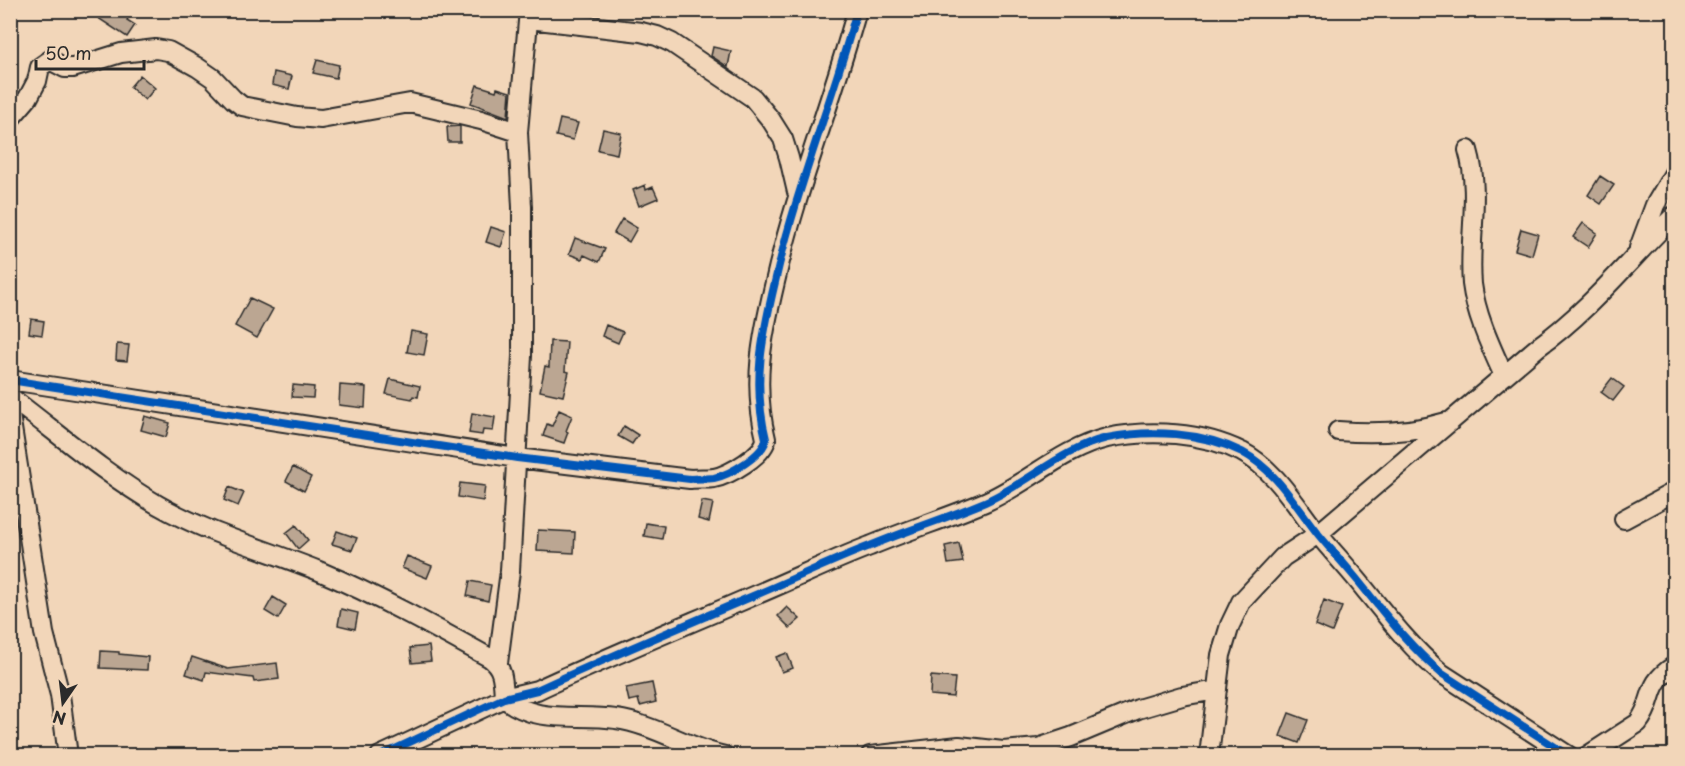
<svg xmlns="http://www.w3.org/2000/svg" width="1685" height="766" viewBox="0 0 1685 766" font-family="'Playpen Sans',sans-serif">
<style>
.building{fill:#bba692;stroke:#2b2b2b;stroke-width:1.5}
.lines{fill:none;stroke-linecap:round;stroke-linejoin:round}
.street-casing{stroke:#2b2b2b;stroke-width:22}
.street{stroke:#f2d6b9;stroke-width:18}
.cycleway-casing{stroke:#f2d6b9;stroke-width:11}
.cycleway{stroke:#0057b8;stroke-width:8}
</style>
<rect width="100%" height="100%" fill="#f2d6b9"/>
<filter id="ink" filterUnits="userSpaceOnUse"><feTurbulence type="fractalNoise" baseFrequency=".0167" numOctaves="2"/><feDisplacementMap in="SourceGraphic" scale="12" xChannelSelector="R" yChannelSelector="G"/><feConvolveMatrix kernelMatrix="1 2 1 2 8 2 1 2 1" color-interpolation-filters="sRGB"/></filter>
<g filter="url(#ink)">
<path class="building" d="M86 10H125L131 14 127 20 135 25 127 37Z
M713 47 731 51 728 67 711 56Z
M317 60 339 65 336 78 313 73Z
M274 72 292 76 289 89 272 85Z
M140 75 155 88 145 100 130 87Z
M477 85 496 91 497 88 510 92 508 117 471 103Z
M560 119 578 123 573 140 556 136Z
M460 126V142H448L447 127Z
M603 129 621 133 617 154 598 150Z
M1600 176 1614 185 1601 204 1588 195Z
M645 185 646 190 653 187 658 198 639 206 633 190Z
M622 219 637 228 629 242 614 233Z
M1583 223 1597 233 1588 247 1573 237Z
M491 227 506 232 501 247 486 242Z
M1521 229 1538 234 1532 255 1515 250Z
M575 238 605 249 599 262 584 255 582 259 569 254Z
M250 298 273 309 257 338 235 326Z
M31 319 44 321 42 335 29 333Z
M606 325 623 332 618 343 602 336Z
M411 331 428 334 424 355 407 352Z
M550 341 567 342 565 371 569 372 563 396 540 391 545 366 549 367Z
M117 344 129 345 127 361 116 360Z
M1612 378 1624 387 1613 401 1601 392Z
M390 379 420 386 418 397 413 396 412 399 386 394Z
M293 385 314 387 313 398 292 397Z
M340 385 366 387 365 408 339 405Z
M559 410 572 416 566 431 568 432 564 443 543 436 547 424 552 426Z
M472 413 495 417 493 431 483 430 482 435 469 433Z
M145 416 170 423 166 437 141 430Z
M624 426 638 435 632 444 618 436Z
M293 467 311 477 304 491 286 481Z
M460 483 485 486 483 501 458 497Z
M229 487 244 493 238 506 224 500Z
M702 501 713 503 709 522 698 519Z
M646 523 664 526 662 539 644 536Z
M296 525 308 540 298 549 286 533Z
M538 530 575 532 574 553 537 551Z
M337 531 357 538 352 550 332 544Z
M959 543 963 562 948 564 945 546Z
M407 556 432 566 427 578 402 568Z
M470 581 491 585 488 601 467 596Z
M273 597 286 605 278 619 265 611Z
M1324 600 1342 607 1332 632 1315 625Z
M787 607 800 619 790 628 778 616Z
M341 609 358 613 355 629 338 625Z
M429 646 431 661 412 663 410 648Z
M101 651 119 652V654L148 657 147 670 100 668Z
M787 653 793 668 782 672 776 657Z
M192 657 228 669 277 663 279 679 254 682 253 678 206 672 204 680 186 674Z
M931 676 955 678 953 697 930 695Z
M652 683 656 702 640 706 638 699 629 701 626 688Z
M1289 713 1308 720 1299 743 1280 736Z"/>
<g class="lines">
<defs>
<path id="street" d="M529 19 641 32 657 36 672 43 753 98 771 120 783 139 789 158 797 192
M10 119 28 98 37 81 40 67 50 60 65 68H73L121 53 156 49 168 51 197 67 213 78 233 99 242 106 297 117 321 119 410 103 481 120 518 132
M1468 150C1481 194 1468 240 1472 284 1476 316 1491 347 1504 376
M1639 248 1655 205 1674 173
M10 380 517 458 690 479C698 478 706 479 714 478 729 475 764 455 766 439 752 383 762 337 775 282 796 189 832 102 857 10
M10 397C59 434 106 475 158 505 209 534 264 549 319 571 378 596 434 627 490 658 504 668 503 682 504 698 536 725 578 713 616 719 653 724 688 748 725 756
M10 415 44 633 60 695 68 756
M1338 431C1375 434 1410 433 1446 422
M1624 519 1674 492
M498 663 510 571 522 356V207L518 132 529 10
M380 756 504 698 537 690C608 657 681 627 753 596 792 580 830 561 870 546 908 530 947 518 985 502 1027 484 1061 449 1107 438 1150 429 1202 432 1242 452 1276 470 1295 505 1318 534 1331 550 1346 566 1359 582 1385 614 1409 646 1441 673L1569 756
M870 756 959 746 1003 751 1038 748 1071 737 1138 709 1182 696 1217 690
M1209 756 1221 655 1230 625 1241 602 1283 557 1318 534 1538 347C1590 310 1629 260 1674 216
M1587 756 1638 723C1656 700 1644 685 1674 666"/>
</defs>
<use href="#street" class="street-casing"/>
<use href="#street" class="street"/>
<defs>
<path id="cycleway" d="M10 380 517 458 690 479C698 478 706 479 714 478 729 475 764 455 766 439 752 383 762 337 775 282 796 189 832 102 857 10
M380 756 504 698 537 690C608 657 681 627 753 596 792 580 830 561 870 546 908 530 947 518 985 502 1027 484 1061 449 1107 438 1150 429 1202 432 1242 452 1276 470 1295 505 1318 534 1331 550 1346 566 1359 582 1385 614 1409 646 1441 673L1569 756"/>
</defs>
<use href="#cycleway" class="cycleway-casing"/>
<use href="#cycleway" class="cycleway"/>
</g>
</g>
<rect width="1685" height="766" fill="none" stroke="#f2d6b9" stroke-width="36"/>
<rect x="18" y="18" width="1649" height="730" fill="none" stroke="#2b2b2b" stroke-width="2" filter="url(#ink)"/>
<g transform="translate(63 703) rotate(194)" stroke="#f2d6b9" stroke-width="4.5" paint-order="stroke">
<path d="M0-4.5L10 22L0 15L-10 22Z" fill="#2b2b2b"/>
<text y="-9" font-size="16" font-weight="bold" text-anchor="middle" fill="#2b2b2b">N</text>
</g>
<path d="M36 60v9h108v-9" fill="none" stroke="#2b2b2b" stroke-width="3"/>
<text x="45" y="60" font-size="18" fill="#2b2b2b" stroke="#f2d6b9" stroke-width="4.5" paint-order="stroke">50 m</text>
</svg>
